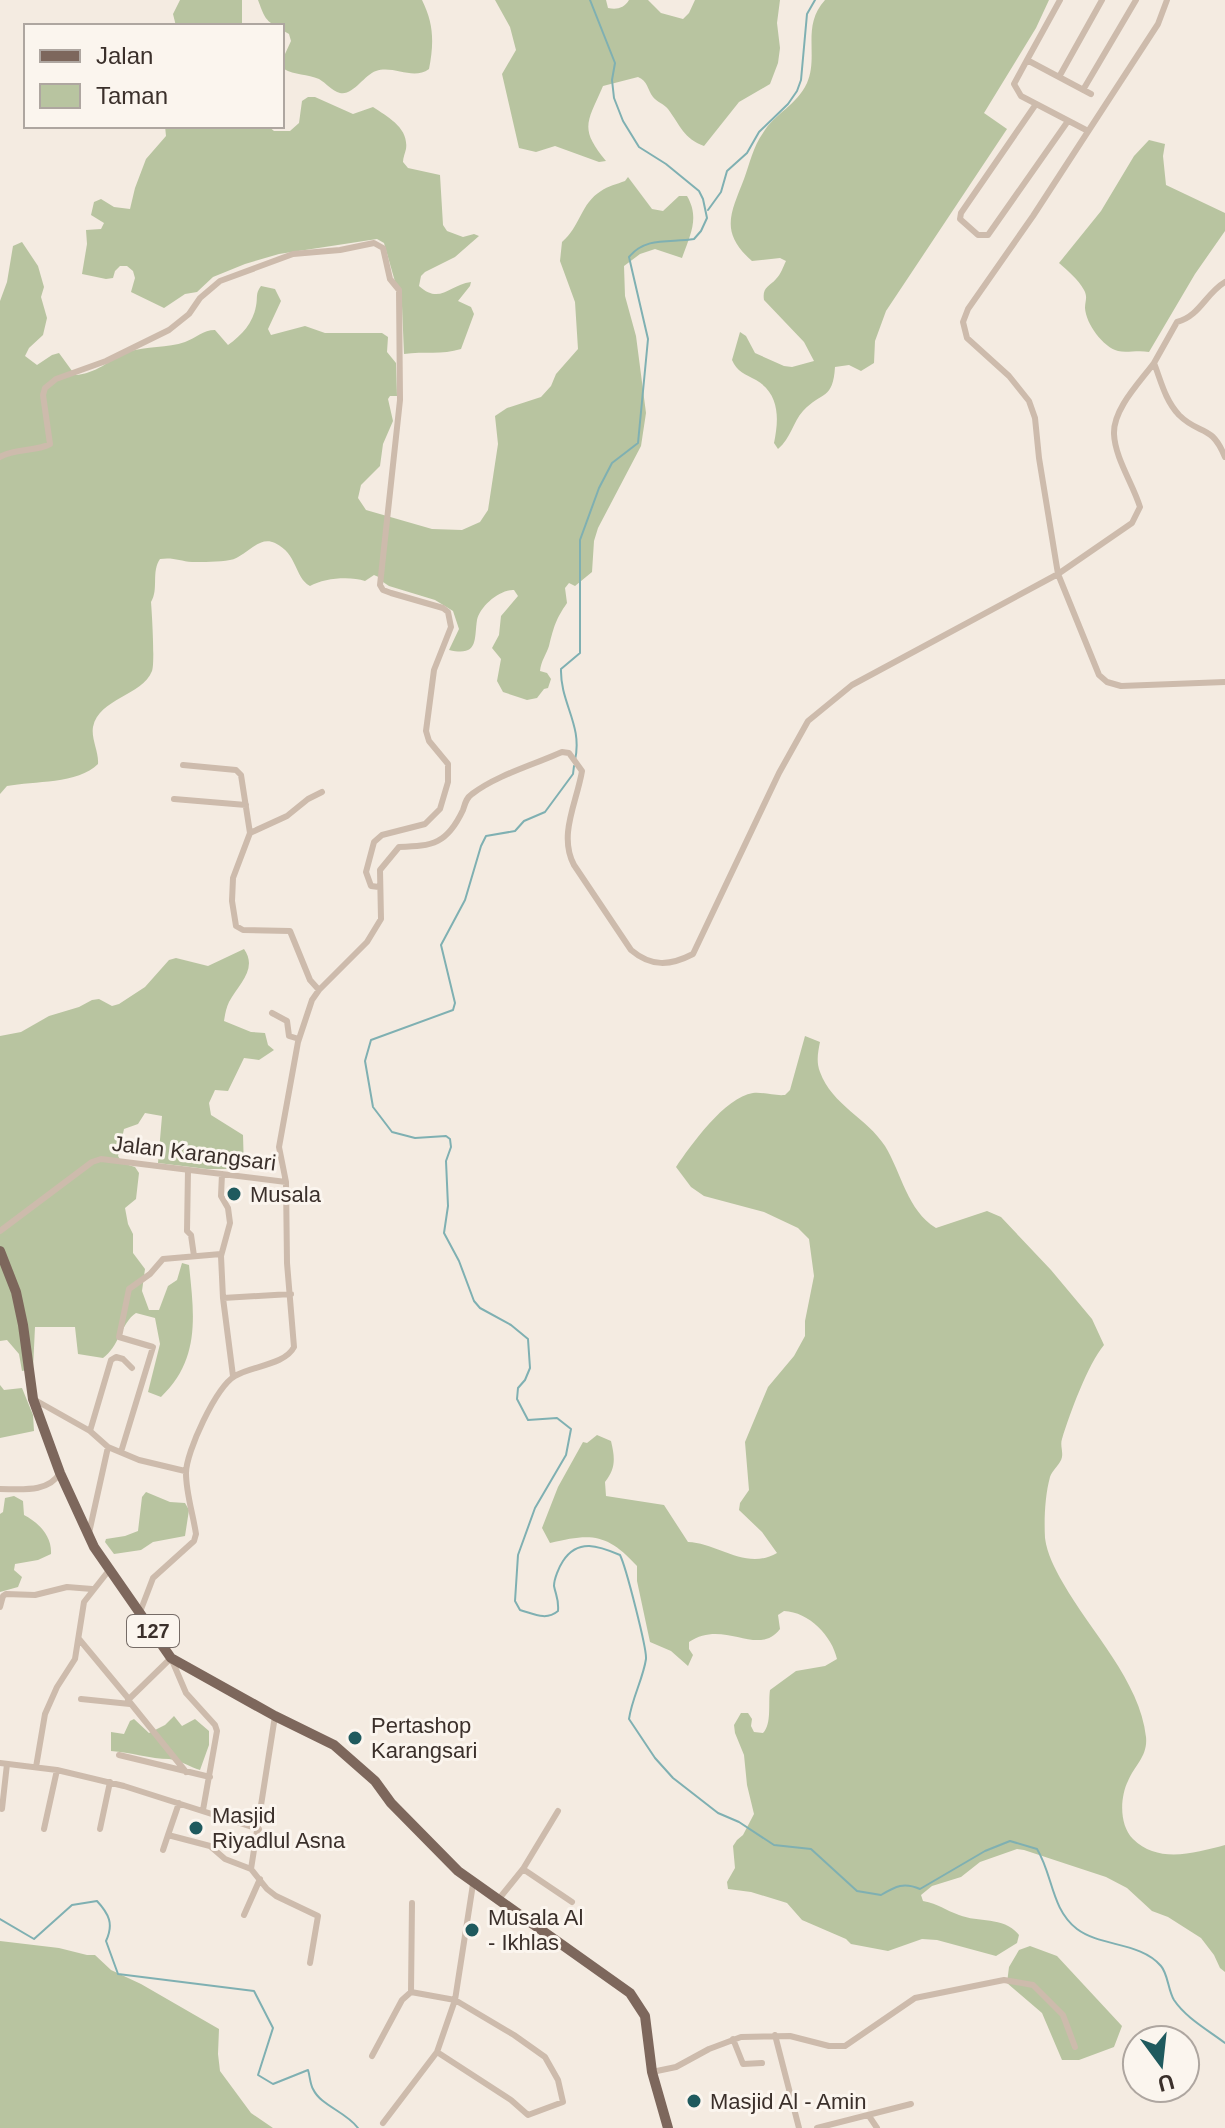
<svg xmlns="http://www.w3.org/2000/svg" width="1225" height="2128" viewBox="0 0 1225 2128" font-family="Helvetica,sans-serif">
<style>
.green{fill:#b8c4a0}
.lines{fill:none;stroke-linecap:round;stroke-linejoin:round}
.stream{stroke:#7fb0b2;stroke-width:2}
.minor{stroke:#cdbbac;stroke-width:6}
.primary{stroke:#7d675c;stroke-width:10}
.poi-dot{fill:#1f5a5e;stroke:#fbf5ee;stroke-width:3}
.labels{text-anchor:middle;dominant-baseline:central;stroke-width:6;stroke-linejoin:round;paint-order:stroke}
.shield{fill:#fbf5ee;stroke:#756b66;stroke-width:2}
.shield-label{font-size:20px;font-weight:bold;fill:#3b302b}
.street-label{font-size:22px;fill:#3b302b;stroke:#fbf5ee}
.poi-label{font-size:22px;fill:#3b302b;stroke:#fbf5ee;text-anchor:start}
</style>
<rect width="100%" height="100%" fill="#f4ebe1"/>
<path class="green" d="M180 0H242V26H176L173 14Z
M258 0H422C434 24 434 43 429 69 413 81 394 65 376 71 364 75 353 96 340 93 332 91 326 83 319 79 308 74 294 75 284 69L285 54 291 41 289 34 282 30V26C266 26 263 13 258 0Z
M495 0H606L608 8C617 10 624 8 629 0H648L661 13 683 19 689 13 695 0H780L777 23 780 48 778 63 770 84 739 102 704 146C684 139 680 125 668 109 664 104 657 102 653 97 647 89 648 81 638 77L603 86C587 123 579 128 606 161L599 162 555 146 536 152 519 148 502 74 516 50 510 27Z
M825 0H1049L1036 28 984 113 1007 129 886 311 875 341 874 363 861 371 849 365 835 367C833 400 822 391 803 411 793 422 791 438 778 449L774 443C779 419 780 394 756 380 745 374 737 372 732 360L740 332 746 336 755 353 784 366 792 367 814 361 804 342 764 300C762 287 769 287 776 279 781 274 783 267 786 261L780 258 752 261C719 232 731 213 744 179 750 163 753 147 763 133 775 113 796 106 807 83 819 56 801 26 825 0Z
M308 97H315L353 114 373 107C388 117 409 128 406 149 405 153 403 158 403 162L408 168 440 175 443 225 447 231 463 237 474 234 479 236 455 257 425 272 421 276 419 286C440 305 449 285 471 282L470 286 458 301 471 307 474 314 461 349C442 355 424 351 404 354L402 306 384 243 377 239 279 254 245 264 213 277 197 292 185 294 164 308 131 292 135 278 133 271 127 266H120L115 271 113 278 106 279 82 274 87 244 86 230 101 229 104 223 91 215 94 202 101 199 114 207 130 209 135 188 146 159 166 136 165 126H268L274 131H290L299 123 302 101Z
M1149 140 1165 144 1163 156 1166 185 1225 213V231L1195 274 1149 352C1138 350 1126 353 1118 351 1103 347 1086 324 1085 308 1085 301 1088 297 1084 290 1078 279 1068 271 1059 263L1101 211 1134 156Z
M628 177 652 209 663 211 679 196H687C700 218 690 235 682 258L655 249 640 254 624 266 625 296 636 336 646 413 641 446 598 528 594 541 592 572 575 586 569 583 565 588 567 603C556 619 554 626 549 646 546 655 541 661 540 671L547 673 551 679 548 688 544 689 537 698 527 700 503 692 497 681 501 659 492 648 499 635 501 616 518 596 514 590C500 589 480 606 477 620 474 639 479 657 449 650L459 629 453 611 435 600 389 586 383 582V579L374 575 365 581C350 576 324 578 310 586 294 577 298 554 275 543 258 535 246 557 230 560 219 562 203 562 192 562 180 561 173 557 160 559 151 572 159 589 151 602 152 613 155 664 152 671 142 696 99 698 93 727 91 739 99 752 98 764 78 784 34 781 7 786L0 794V301L7 282 13 246 22 242 38 266 44 287 41 297 47 318 43 335 29 348 25 356 37 365 52 355 59 353 75 375C96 374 109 360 128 352 146 346 168 348 185 342 196 338 203 330 215 330L228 345C242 335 253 323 256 306 258 297 255 294 261 286L275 289 281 301 268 329 271 335 305 326 325 333H382L388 337 387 352 396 363 397 396H390L388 399 393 421 383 444 380 466 361 485 358 498 366 510 432 529 462 530 480 522 488 510 498 444 495 416 507 408 541 397 551 386 556 374 578 349 575 302 560 261 562 242C580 227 581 203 601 191 608 186 617 184 625 181Z
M244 949C258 969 239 984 229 1002 226 1008 225 1015 224 1021L251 1032 265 1033 268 1045 274 1050 259 1060 244 1058 228 1091 215 1090 209 1103 211 1115 243 1135 244 1169H207L158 1163 162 1116 145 1113 138 1124 124 1129 118 1156 122 1163 135 1167 139 1173 136 1199 125 1208 128 1224 133 1234V1253L145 1269 142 1291 149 1310H159L168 1286 177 1280 182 1263 189 1265C194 1314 201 1359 161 1397L148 1392 160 1344 155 1318 136 1313C121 1323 119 1347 103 1358L78 1354 75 1327H35L33 1369 22 1371 19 1354 7 1340 0 1341V1036L21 1032 49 1016 79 1007 92 1000 99 999 112 1006 119 1004 145 987 169 960 176 958 208 966Z
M805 1036 820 1042C818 1052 816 1062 820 1072 832 1105 867 1118 885 1146 902 1174 907 1210 936 1228L987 1211 1001 1217 1051 1270 1092 1319 1104 1345C1088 1364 1070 1413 1062 1439 1060 1445 1063 1451 1062 1457 1061 1464 1052 1470 1050 1477 1045 1495 1044 1519 1045 1538 1047 1554 1055 1569 1063 1583 1090 1631 1140 1681 1146 1737 1148 1756 1134 1766 1128 1781 1120 1797 1119 1825 1133 1839 1158 1864 1195 1853 1225 1845V1972L1220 1968 1214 1955 1201 1938 1168 1917 1152 1911 1127 1888 1106 1877 1024 1850 1017 1849 980 1862 961 1877 932 1886 921 1895 923 1901C939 1904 945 1910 959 1915 979 1923 1004 1916 1019 1935L1017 1943 996 1956 937 1940 922 1939 888 1951 851 1944 846 1939 802 1920 787 1903 751 1892 728 1889 727 1882 735 1868 733 1846 737 1840 743 1835 754 1814 747 1785 744 1755 735 1733 734 1725 741 1713H748L752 1719 751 1726 754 1732 763 1733C772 1724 768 1703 770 1690L796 1671 825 1666 837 1659C832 1636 809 1612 784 1611L778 1615 780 1629C758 1658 724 1618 689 1642V1649L693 1655 688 1666 671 1651 650 1642 637 1581V1566C607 1533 591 1533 550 1543L542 1528 558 1487 583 1442 587 1443 597 1435 611 1441C615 1458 616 1468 605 1482L606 1496 664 1505 688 1542C718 1543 746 1571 777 1553L762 1532 739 1510 740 1503 749 1490 745 1442 768 1387 794 1356 805 1336V1321L814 1276 809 1239 798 1228 764 1212 704 1196 691 1187 676 1167C691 1145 725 1097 753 1093 764 1092 774 1096 785 1095L790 1090Z
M0 1385 4 1390 22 1388 33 1415 34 1431 0 1438Z
M146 1492 170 1502 185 1503 189 1510 185 1536 153 1542 141 1550 114 1554 105 1542 106 1539 125 1536 138 1531 142 1497Z
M14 1496 23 1501 24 1515C39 1523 52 1536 51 1554L38 1560 15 1564 14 1570 22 1577 18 1587 0 1592V1514L3 1512 5 1498Z
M174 1716 182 1726 195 1719 209 1731V1745L200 1770C190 1767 180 1760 169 1759 151 1759 130 1752 111 1751V1732L124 1734 130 1721 134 1719 149 1733 165 1725Z
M0 1941 59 1948 87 1955H95L111 1970 141 1984 219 2029 218 2054 220 2071 251 2113 273 2128H0Z
M1030 1946 1057 1956 1122 2026 1114 2047 1079 2060H1062L1042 2013 1007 1983 1009 1967 1019 1950Z"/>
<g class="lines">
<path class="stream" d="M708 210 721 192 727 171 747 153 759 132 788 104 797 91 801 80 807 14 815 0
M575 760C583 725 560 703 561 669L580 653V540L599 488 612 463 638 443 648 339 629 257C646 236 671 243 694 239L701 231 707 218 703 199 699 191 666 164 639 147 623 121 614 98 612 80 615 63 590 0
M574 766 573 774 545 812 524 821 515 831 486 836 481 846 465 900 441 945 455 1003 453 1010 371 1040 365 1061 373 1107 392 1132 415 1138 446 1136 450 1139 451 1147 446 1161 448 1206 444 1233 459 1261 474 1301 480 1308 511 1325 528 1339 530 1368 525 1380 518 1388 517 1399 528 1420 557 1418 571 1429 566 1455 535 1508 518 1555 515 1601 520 1610C534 1614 546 1621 558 1611 559 1599 556 1596 554 1586 554 1579 559 1567 563 1561 578 1538 599 1546 620 1555 626 1567 647 1649 646 1659 643 1679 632 1698 629 1719L655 1758 673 1778 718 1813 739 1822 774 1845 811 1849 857 1891 881 1895C896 1886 904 1882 920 1889L985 1851 1010 1841 1037 1849C1053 1875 1051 1909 1077 1929 1101 1947 1141 1942 1161 1966 1168 1974 1168 1990 1174 2000 1186 2018 1208 2030 1225 2043
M0 1919 34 1939 72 1905 97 1901C109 1914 114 1924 106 1941L118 1974 254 1991 273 2028 258 2075 273 2084 308 2070C310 2076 310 2084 313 2089 321 2106 345 2111 358 2128"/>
<path class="minor" d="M1060 0 1027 60 1091 94
M1167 0 1158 24 1033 216 968 309 963 322 967 338 1009 376 1029 401 1035 418 1039 458 1058 574 1099 675 1107 682 1121 686 1225 682
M1027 60 1014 84 1021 96 1088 131
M1059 77 1102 0
M1083 90 1136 0
M1036 104 961 213 960 219 978 235H988L1068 121
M1225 282C1206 293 1200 316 1177 322L1154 363C1161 381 1165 400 1179 415 1200 436 1211 423 1225 457
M0 457C15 448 35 452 50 444L43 395 45 388 56 379 106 361 169 330 189 314 200 298 220 281 293 254 340 250 374 243 383 248 390 279 399 290 400 400 380 585 383 590 391 593 443 608 448 612 451 627 434 670 426 731 429 741 448 764V782L440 809 425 824 382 835 374 842 366 872 371 886 379 887
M183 765 236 770 241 775 250 833 233 878 232 901 236 926 243 930 290 931 310 980 319 990
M174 799 246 805
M250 833 287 816 308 799 322 792
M272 1013 287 1021 289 1036 299 1039
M188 1170 187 1231 191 1235 194 1256
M222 1174 221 1196 228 1208 230 1223 221 1256 223 1298 233 1376
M0 1231 92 1162 101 1159 286 1182
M223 1298 291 1294
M35 1400 90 1431 108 1447 139 1460 185 1471
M90 1431 111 1360 116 1357 123 1359 132 1368
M121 1452 153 1347 119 1337 129 1289 150 1274 163 1259 221 1254
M0 1489C21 1489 48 1493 60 1473
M89 1533 108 1447
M0 1607 3 1596 6 1594 35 1595 67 1587 92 1589
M140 1612 153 1578 194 1541 196 1534C193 1514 186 1493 186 1473 186 1452 216 1387 235 1376 251 1366 285 1365 294 1347L287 1263 286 1182 279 1147 298 1042 312 1000 319 990 367 942 381 919 380 870 399 847C433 846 447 844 463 810 465 804 466 798 472 794 497 775 533 765 562 752L569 753 582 771C577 802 558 835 574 865L631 950C651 967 670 966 693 954L779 773 808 721 852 685 1058 574 1132 523 1140 507C1133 484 1115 458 1114 434 1113 409 1140 382 1154 363
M79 1639 128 1698
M81 1699 130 1704
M275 1716 251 1869 267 1889 276 1896 318 1916 310 1963
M119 1755 210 1777
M0 1763 57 1770 124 1786 259 1829
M36 1767 45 1714 57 1687 75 1659 84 1602 110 1569
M186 1772 128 1700 171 1658 186 1693 215 1725 217 1731 203 1810
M179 1803 168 1835 210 1846 225 1859 251 1869
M2 1809 7 1764
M44 1829 57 1770
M100 1829 110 1782
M163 1850 168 1835
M523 1869 572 1902
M498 1900 523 1869 558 1811
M244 1915 260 1879
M411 1992 455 2000 514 2035 545 2057 558 2080 563 2102 528 2115 511 2100 437 2052
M775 2035 799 2128
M733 2039 743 2064 762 2063
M372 2056 402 2000 411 1992 412 1903
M652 2072 676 2067 709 2049 741 2037 790 2036 829 2046H845L915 1998 1004 1980 1033 1985 1063 2015 1075 2047
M869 2116 877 2128
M383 2123 437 2052 455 2000 473 1884
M817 2128 911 2104"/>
<path class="primary" d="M0 1251 16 1292 23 1325 33 1399 60 1473 94 1547 171 1658 275 1716 334 1745 375 1781 391 1803 458 1871 630 1993 645 2016 652 2072 668 2128"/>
</g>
<g class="poi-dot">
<circle cx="234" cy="1194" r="8"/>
<circle cx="355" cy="1738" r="8"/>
<circle cx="196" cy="1828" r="8"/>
<circle cx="472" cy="1930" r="8"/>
<circle cx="694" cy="2101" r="8"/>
</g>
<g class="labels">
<rect class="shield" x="127" y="1615" width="52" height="32" rx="6"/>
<g class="shield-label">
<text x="153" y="1631">127</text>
</g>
<g class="street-label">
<text transform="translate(194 1153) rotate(7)">Jalan Karangsari</text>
</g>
<g class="poi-label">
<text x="250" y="1194">Musala</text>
<text x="371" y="1725">Pertashop<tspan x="371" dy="25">Karangsari</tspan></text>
<text x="212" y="1815">Masjid<tspan x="212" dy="25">Riyadlul Asna</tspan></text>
<text x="488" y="1917">Musala Al<tspan x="488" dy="25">- Ikhlas</tspan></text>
<text x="710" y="2101">Masjid Al - Amin</text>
</g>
</g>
<rect x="24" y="24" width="260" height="104" fill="#fbf5ee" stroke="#aea6a0" stroke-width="2"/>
<rect x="40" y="50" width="40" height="12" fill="#7d675c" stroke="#aea6a0" stroke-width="2"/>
<text x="96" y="64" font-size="24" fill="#3b302b">Jalan</text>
<rect x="40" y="84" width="40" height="24" fill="#b8c4a0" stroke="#aea6a0" stroke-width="2"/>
<text x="96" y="104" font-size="24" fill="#3b302b">Taman</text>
<g transform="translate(1161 2064) rotate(165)"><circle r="38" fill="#fbf5ee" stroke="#aea6a0" stroke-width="2"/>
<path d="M0-6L14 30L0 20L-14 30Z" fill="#1f5a5e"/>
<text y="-12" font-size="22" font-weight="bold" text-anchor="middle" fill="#3b302b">U</text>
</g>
</svg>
